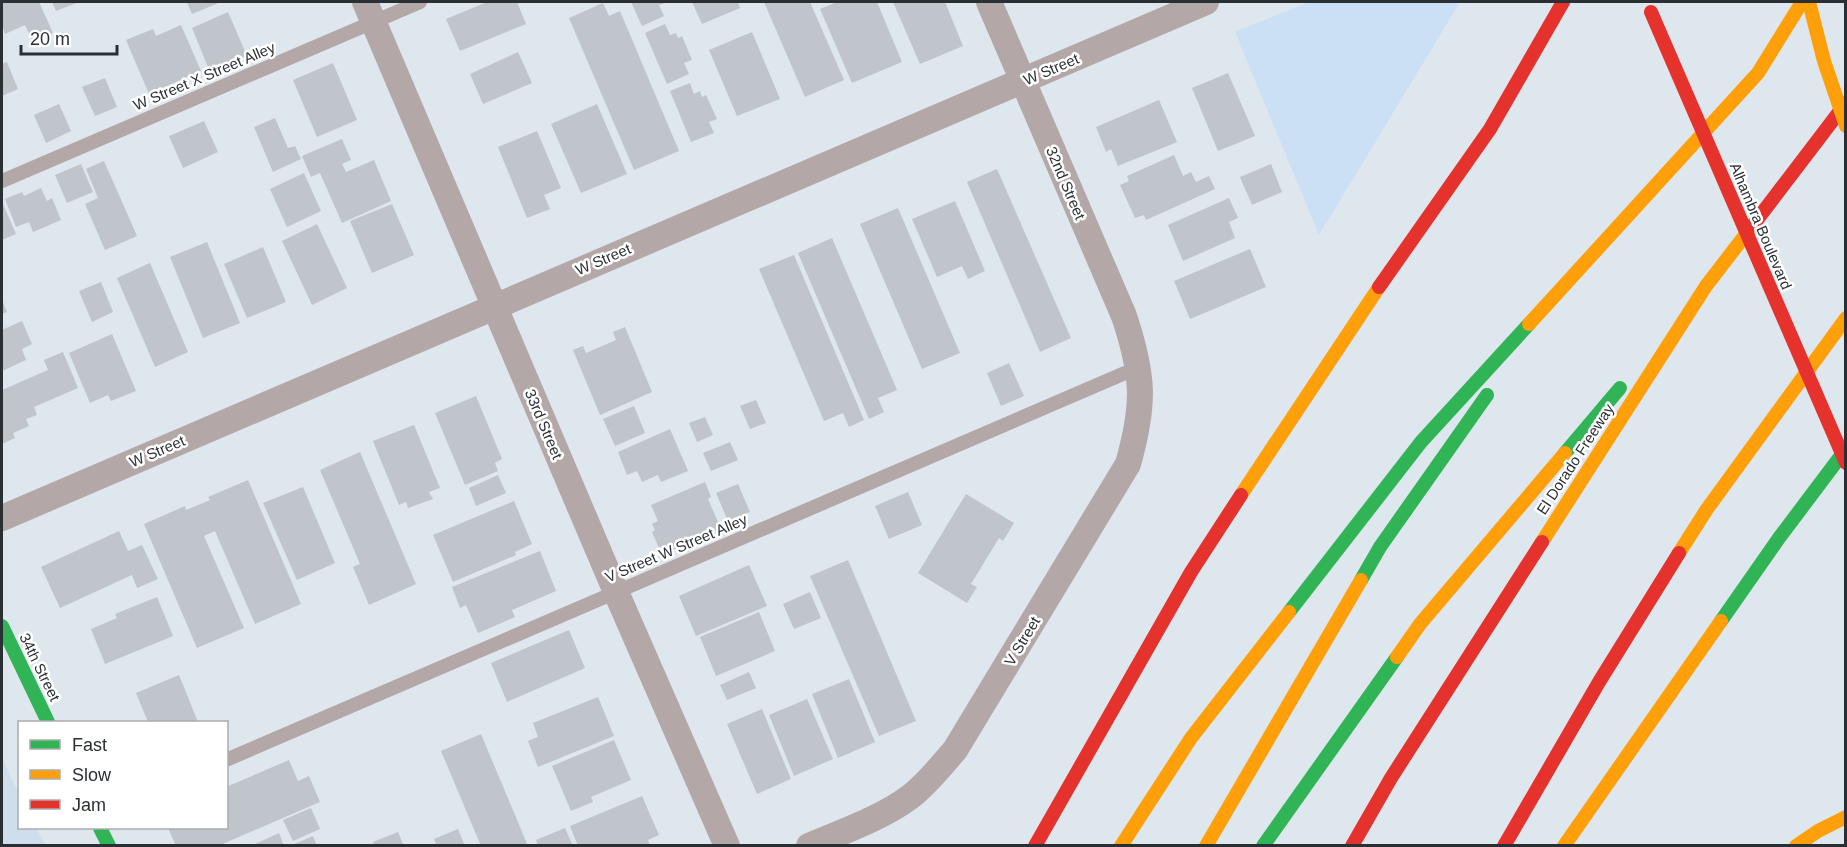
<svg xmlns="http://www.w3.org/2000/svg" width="1847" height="847" viewBox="0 0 1847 847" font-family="Helvetica,sans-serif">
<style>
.built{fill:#cfdeec}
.green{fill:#cbe0f4}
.building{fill:#bfc5cb}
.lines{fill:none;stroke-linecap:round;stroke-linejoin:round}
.lane{stroke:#b3a7a7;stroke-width:14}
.street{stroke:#b3a7a7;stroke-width:26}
.fast{stroke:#30b455;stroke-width:14}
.slow{stroke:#ff9f0a;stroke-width:14}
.jam{stroke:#e5322d;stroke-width:14}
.slow-bridge{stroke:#ff9f0a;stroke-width:14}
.jam-bridge{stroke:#e5322d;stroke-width:14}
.labels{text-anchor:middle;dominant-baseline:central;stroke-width:5;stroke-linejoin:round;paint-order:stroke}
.street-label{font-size:15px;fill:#2a2f34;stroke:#fff}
</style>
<rect width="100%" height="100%" fill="#dee6ee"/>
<path class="built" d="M2 758 19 794 20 828H36L46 845H2Z"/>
<path class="green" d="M1309 2H1460L1319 235 1235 32Z"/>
<path class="building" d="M2 2H39L53 33 33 42 25 25 5 34 2 25Z
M52 2H79L56 11Z
M187 2H221L192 14Z
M487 2H517L526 24 460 51 446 19Z
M631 2H668L659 5 664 16 642 26Z
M692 2H738L740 8 702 24Z
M764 2H810L844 80 805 97Z
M837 2H877L902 62 852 83 820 9Z
M893 2H945L963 46 920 64Z
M603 3 609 16 620 11 679 151 634 170 569 18Z
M228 12 247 56 210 72 192 28Z
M665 24 670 35 676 33 678 38 682 36 692 60 684 63 689 74 667 84 645 33Z
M181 25 201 71 149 94 126 40 153 29 156 36Z
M752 32 780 99 737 116 709 50Z
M518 52 532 83 483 104 470 74Z
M7 62 18 89 2 96V64Z
M333 63 357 120 317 137 293 80Z
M1228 73 1255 136 1218 151 1192 88Z
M105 78 117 107 95 116 82 87Z
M690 83 694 94 700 91 702 97 706 95 717 119 709 122 714 133 691 142 670 91Z
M1159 100 1177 142 1118 166 1111 149 1106 152 1096 127Z
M59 104 71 131 46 143 34 115Z
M597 104 627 174 581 193 551 124Z
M275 118 288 148 295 146 301 159 273 172 254 127Z
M204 121 218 152 183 168 169 136Z
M537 131 561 188 544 195 550 209 527 218 498 147Z
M342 139 351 160 342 164 346 172 374 160 391 201 342 223 320 173 311 177 302 156Z
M1174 155 1183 176 1191 172 1196 182 1209 176 1215 189 1146 220 1144 215 1135 218 1120 185 1129 181 1127 176Z
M104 161 137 236 105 250 85 204 98 198 86 169Z
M81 164 93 192 67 203 55 175Z
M1271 164 1282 192 1252 205 1240 177Z
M997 169 1071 338 1040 352 967 182Z
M304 173 321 211 287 227 270 189Z
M41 188 47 201 52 198 61 220 33 232 29 222 16 227 5 199 22 192 24 196Z
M1229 198 1238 218 1229 222 1235 238 1183 261 1168 225Z
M955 201 985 271 968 279 962 266 937 277 912 219Z
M3 204 16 234 2 240V205Z
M392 204 414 255 372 273 350 221Z
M898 208 960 353 922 369 860 224Z
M317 224 347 288 312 305 282 241Z
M832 238 897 390 878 398 884 412 869 419 798 253Z
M207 242 240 323 203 338 170 257Z
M263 247 286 302 247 318 224 264Z
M1250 249 1266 287 1190 319 1174 281Z
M794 255 864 420 849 427 843 413 824 421 759 269Z
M150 263 188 352 155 367 117 278Z
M101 282 113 312 92 322 79 291Z
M2 300 7 312 2 314Z
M22 321 32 344 22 349 26 360 2 371V330Z
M625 327 652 392 600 415 573 350 583 346 586 353 616 340 613 332Z
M112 334 136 391 111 401 108 395 90 403 69 353Z
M63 352 78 388 34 407 37 415 26 419 29 426 13 433 15 438 2 444V390L48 370 44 360Z
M1009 363 1024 396 1001 406 987 373Z
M476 396 502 459 495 463 498 471 465 485 435 413Z
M756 400 766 423 750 429 740 406Z
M634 406 645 433 615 446 603 419Z
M705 417 713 435 697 442 689 423Z
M414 425 440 488 429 492 433 499 408 508 406 502 399 505 373 441Z
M670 429 688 471 661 482 658 475 642 482 637 471 627 475 618 452Z
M730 442 738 460 711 471 703 453Z
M360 452 416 584 369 605 353 567 360 564 320 470Z
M498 475 506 493 476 506 469 488Z
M248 480 301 604 255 624 215 531 204 536 244 628 197 648 144 524 185 506 186 510 210 500 208 497Z
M705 482 711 497 708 499 721 529 662 555 652 532 655 530 652 524 658 521 651 505Z
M738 484 750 512 728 521 716 493Z
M303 487 335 563 297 580 263 503Z
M908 492 922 525 889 539 875 506Z
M966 494 1014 523 1003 541 999 538 971 584 977 587 967 603 918 573Z
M514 501 532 544 515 552 516 555 453 582 433 535Z
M119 531 128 551 142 545 158 579 137 588 132 575 60 608 41 567Z
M540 551 556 591 512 610 515 617 478 633 466 605 460 608 452 587Z
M848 560 916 721 879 736 810 576Z
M749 565 767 606 696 636 679 596Z
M810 592 821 618 794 629 783 604Z
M157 597 173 636 105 664 91 629 117 618 115 614Z
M759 612 775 651 716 676 700 637Z
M569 630 585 668 507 702 491 663Z
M749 672 756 688 727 700 720 685Z
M179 675 198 722H148L136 693Z
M849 679 875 742 838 758 812 694Z
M598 697 614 736 538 767 528 741 538 737 533 723Z
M807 699 833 759 794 776 769 715Z
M762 709 791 779 757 794 727 724Z
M481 734 528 846H481L441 751Z
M614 740 631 780 591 797 593 802 571 811 552 766Z
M289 760 298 781 309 776 320 802 218 846H176L168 828H226V787Z
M642 796 659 835 648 840 650 846H578L570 826Z
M311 808 320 829 293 841 283 820Z
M565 828 573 846H538L536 840Z
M458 829 465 846H437L434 839Z
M398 832 404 846H374L373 842Z
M279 833 284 846H251Z
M313 836 317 846H290Z"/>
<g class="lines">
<path class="lane" d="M2 181 420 2
M226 760 1139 367"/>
<path class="street" d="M365 2 616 592 727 846
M2 518 1206 2
M809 846C844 831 880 819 910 797 927 784 941 766 955 750L1128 464C1145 404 1144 376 1124 316L989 2"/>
<path class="fast" d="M1565 453 1620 388
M1361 580 1380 547 1487 395
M1289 612 1421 442 1529 324
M1721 621 1779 538 1846 449
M2 626 48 722
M100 828 109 846
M1263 846 1397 657"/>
<path class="slow" d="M1529 324 1758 73 1802 2
M1241 495 1379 287
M1542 542 1706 286 1753 225
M1679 553 1707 509 1846 318
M1397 657 1420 624 1565 453
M1121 846 1191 738 1289 612
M1206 846 1361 580
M1564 846 1721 621
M1796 846 1818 831 1846 817"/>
<path class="jam" d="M1753 225 1846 103
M1379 287 1490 129 1563 2
M1035 846 1191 572 1241 495
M1352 846 1391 778 1542 542
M1504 846 1599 682 1679 553"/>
<path class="slow-bridge" d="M1809 2 1824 61 1846 126"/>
<path class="jam-bridge" d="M1651 12 1846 463"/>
</g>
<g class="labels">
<g class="street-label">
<text transform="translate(1051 69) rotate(-23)">W Street</text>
<text transform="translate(204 76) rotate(-23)">W Street X Street Alley</text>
<text transform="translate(1066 183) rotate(67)">32nd Street</text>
<text transform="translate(1761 226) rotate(67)">Alhambra Boulevard</text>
<text transform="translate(603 259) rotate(-23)">W Street</text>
<text transform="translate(544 424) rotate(67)">33rd Street</text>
<text transform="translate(157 451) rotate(-23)">W Street</text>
<text transform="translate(1575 459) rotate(-57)">El Dorado Freeway</text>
<text transform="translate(676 548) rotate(-23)">V Street W Street Alley</text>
<text transform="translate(1022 641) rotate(-59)">V Street</text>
<text transform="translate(40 667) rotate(64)">34th Street</text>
</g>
</g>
<rect width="1847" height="847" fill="none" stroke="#2a2f34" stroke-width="6"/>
<rect x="18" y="721" width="210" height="108" fill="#ffffff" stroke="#aaacae" stroke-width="1.5"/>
<rect x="30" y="740" width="30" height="9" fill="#30b455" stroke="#aaacae" stroke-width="1.5"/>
<text x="72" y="751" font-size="18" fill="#2a2f34">Fast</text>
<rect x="30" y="770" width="30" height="9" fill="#ff9f0a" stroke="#aaacae" stroke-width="1.5"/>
<text x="72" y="781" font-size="18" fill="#2a2f34">Slow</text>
<rect x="30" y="800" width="30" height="9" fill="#e5322d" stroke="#aaacae" stroke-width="1.5"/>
<text x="72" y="811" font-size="18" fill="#2a2f34">Jam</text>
<path d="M21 45v9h96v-9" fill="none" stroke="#2a2f34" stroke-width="3"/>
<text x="30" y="45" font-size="18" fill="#2a2f34" stroke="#ffffff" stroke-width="4.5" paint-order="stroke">20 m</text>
</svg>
